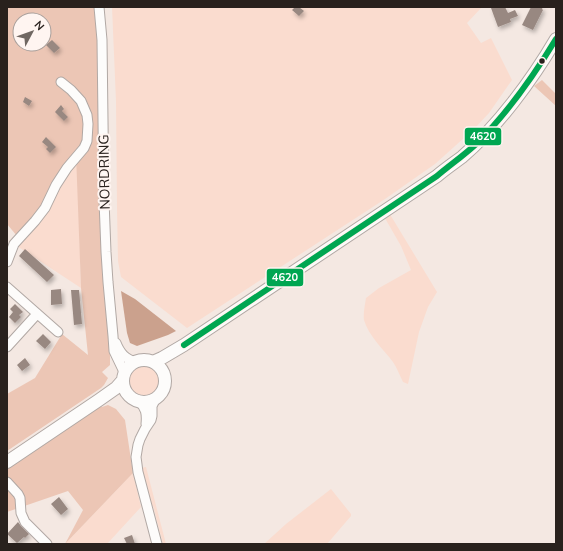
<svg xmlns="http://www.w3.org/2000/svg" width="563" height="551" viewBox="0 0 563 551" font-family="Mulish,sans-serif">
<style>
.green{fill:#fadccf}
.forest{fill:#ecc6b5;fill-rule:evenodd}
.water{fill:#cba18d}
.building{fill:#988881;filter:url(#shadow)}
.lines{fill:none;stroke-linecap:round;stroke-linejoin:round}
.minor-casing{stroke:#b1a8a4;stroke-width:11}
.major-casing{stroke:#b1a8a4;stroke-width:14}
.minor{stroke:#fdfcfb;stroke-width:9}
.major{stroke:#fdfcfb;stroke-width:12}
.bus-1-casing{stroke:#fff5f1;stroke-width:9}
.bus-1{stroke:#00a651;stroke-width:6}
.bus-dot{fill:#29211d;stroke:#fff5f1;stroke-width:1.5}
.labels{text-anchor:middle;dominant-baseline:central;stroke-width:4;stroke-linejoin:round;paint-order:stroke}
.street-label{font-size:14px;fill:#29211d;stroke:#fff5f1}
.line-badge{stroke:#fff5f1;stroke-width:1.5}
.badge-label{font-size:11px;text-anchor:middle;font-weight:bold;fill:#fff}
</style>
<defs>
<filter id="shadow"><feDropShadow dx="2" dy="3" stdDeviation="2" flood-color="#0004"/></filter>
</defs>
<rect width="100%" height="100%" fill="#f4e8e2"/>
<path class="green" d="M112 7H482L467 23 481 43 491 38 512 80 489 113 475 128 435 164 385 199 187 328 121 277 118 261 117 208 116 101Z
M77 156 81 288 14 244Z
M385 210 391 216 437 292 428 307 419 332 408 384 403 382C400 376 397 368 393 362 384 350 368 335 364 320 363 313 365 305 366 298L379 288 411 270 401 246 382 213Z
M128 381a16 16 0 1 1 32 0a16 16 0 1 1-32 0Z
M146 467 166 544H163L153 506H150L141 468Z
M133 473 141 507 107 544H65Z
M331 489 351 514V516L327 544H264L286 524Z"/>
<path class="forest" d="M7 7H97L100 51 99 156 102 250 110 344V365L102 372 108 378 104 385 101 388 7 451V394L35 378 62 334 88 355 81 288 76 154 38 212 17 236 7 224ZM20 20H44V44H20Z
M542 80 556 94V106L534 86Z
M99 404 102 407 108 405 116 409 125 420 133 473 65 544 83 510 68 491 7 512V468Z"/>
<path class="water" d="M121 291 135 299 176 331 168 335 137 346 130 343 127 333Z"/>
<path class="building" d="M295 7H299L304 11 299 16 292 10Z
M495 7H505L508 13 515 10 518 16 510 19 511 22 498 27 491 8Z
M531 7H543L542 9 543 10 533 30 522 25Z
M52 40 60 48 54 53 46 45Z
M25 97 32 101 29 106 23 102Z
M61 105 64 109 62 111 68 117 64 121 55 112Z
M46 137 56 147 50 153 46 149 48 147 42 142Z
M25 249 54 275 47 282 19 256Z
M61 289 62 304 51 305V290Z
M71 290H79L82 324 74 325Z
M15 304 23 312 19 315 21 317 15 323 9 317 13 312 10 309Z
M43 334 51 342 45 349 36 341Z
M25 358 30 365 22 371 17 365Z
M59 497 68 509 61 515 51 504Z
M18 522 21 526 29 534 25 538 24 537 17 543 7 534Z
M132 535 135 544H127L124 538Z"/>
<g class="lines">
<defs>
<path id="minor" d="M99 7 102 40 104 200 106 252 108 282 113 336 114 351 125 374
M7 262 14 244 35 221 45 208 56 185 67 168 84 148 87 141 88 124 87 115 81 101 71 90 61 82
M7 287 58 332
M116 343C120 353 125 359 136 362
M7 347 37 314
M156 398 152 406V416L151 420 145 429 140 439 138 445 136 457 138 472 157 544
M139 401C146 408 147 414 146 424
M7 482 18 494 20 498 21 513 25 522 47 544"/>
<path id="major" d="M123 381a21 21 0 1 1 42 0a21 21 0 1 1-42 0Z
M153 362 162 358 184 345 437 176C445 169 454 163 462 157 498 126 532 80 556 39
M7 462 99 400 116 388 123 380"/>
</defs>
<use href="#minor" class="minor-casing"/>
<use href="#major" class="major-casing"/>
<use href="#minor" class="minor"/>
<use href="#major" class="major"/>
<defs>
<path id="bus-1" d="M184 345 437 176C450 165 463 156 475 145 507 114 533 77 556 39"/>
</defs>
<use href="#bus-1" class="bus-1-casing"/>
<use href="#bus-1" class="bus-1"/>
</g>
<circle class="bus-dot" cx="542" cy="61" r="3.5"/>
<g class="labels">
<g class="street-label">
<text transform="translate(104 172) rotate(-91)">NORDRING</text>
</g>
</g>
<g class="line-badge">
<rect x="464" y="127" width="38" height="19" rx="4" fill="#00a651"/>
<rect x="266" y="268" width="38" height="19" rx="4" fill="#00a651"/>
</g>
<g class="badge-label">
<text x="483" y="140">4620</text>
<text x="285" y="281">4620</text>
</g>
<rect width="563" height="551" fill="none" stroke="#29211d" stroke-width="16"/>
<g transform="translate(32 32) rotate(49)"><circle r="19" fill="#fff5f1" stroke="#a9a09c"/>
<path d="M0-3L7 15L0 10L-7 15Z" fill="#706762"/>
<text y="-6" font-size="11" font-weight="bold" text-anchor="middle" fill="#29211d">N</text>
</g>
</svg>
